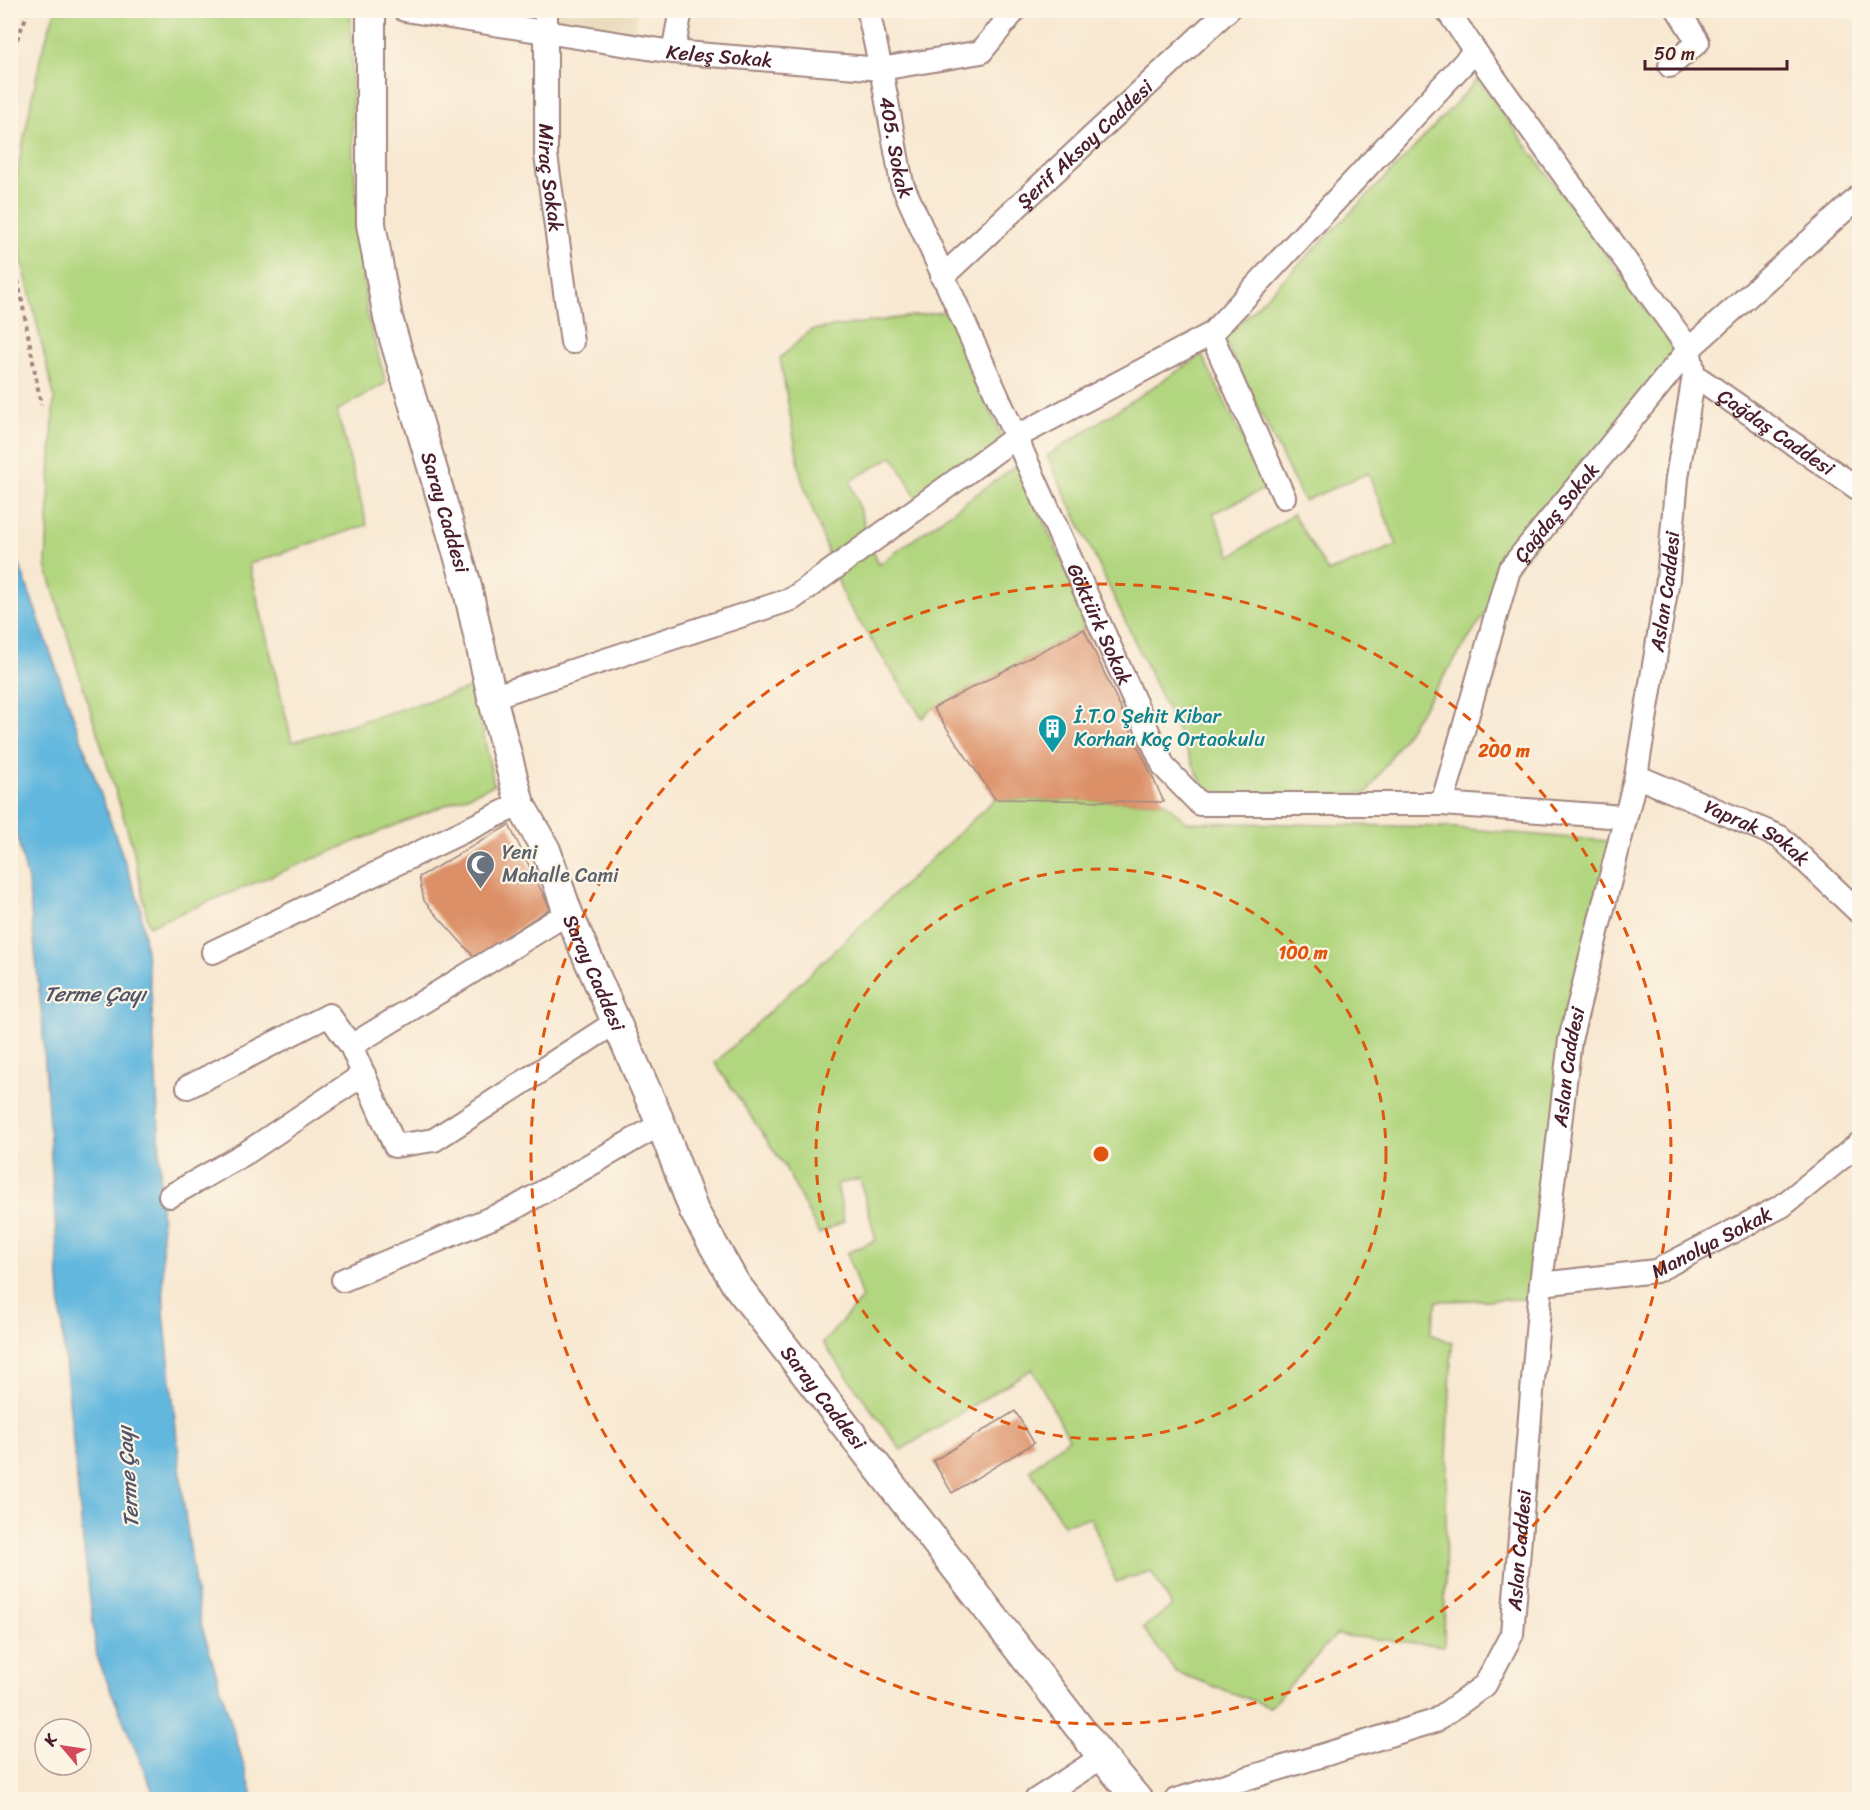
<svg xmlns="http://www.w3.org/2000/svg" width="1870" height="1810" viewBox="0 0 1870 1810" font-family="Sriracha,sans-serif">
<style>
.built{fill:#e9d9ba}
.green{fill:#b2d67f;stroke:#7e7a55;stroke-width:1.5}
.water{fill:#62b7de;stroke:#566b84;stroke-width:1.5}
.building{fill:#dc9068}
.lines{fill:none;stroke-linecap:round;stroke-linejoin:round}
.minor-casing{stroke:#a1847e;stroke-width:26}
.major-casing{stroke:#a1847e;stroke-width:32}
.path{stroke:#a1847e;stroke-width:4;stroke-dasharray:4.5 4.5;stroke-linecap:butt}
.minor{stroke:#fff;stroke-width:22}
.major{stroke:#fff;stroke-width:28}
.ring{fill:none;stroke:#e0560e;stroke-width:3;stroke-dasharray:10 8}
.labels{text-anchor:middle;dominant-baseline:central;stroke-width:4.5;stroke-linejoin:round;paint-order:stroke}
.street-label{font-size:20px;fill:#4a1f2b;stroke:#fcf5e5}
.culture-label{font-size:20px;fill:#0d838f;stroke:#fcf5e5;text-anchor:start}
.worship-label{font-size:20px;fill:#5b616d;stroke:#fcf5e5;text-anchor:start}
.water-label{font-size:21px;font-style:italic;fill:#52546a;stroke:#fcf5e5}
.centre{fill:#e0560e;stroke:#fcf5e5;stroke-width:3}
.ring-label{font-size:18px;text-anchor:middle;font-weight:bold;fill:#e0560e;stroke:#fcf5e5;stroke-width:4.5;stroke-linejoin:round;paint-order:stroke}
</style>
<rect width="100%" height="100%" fill="#fcf5e5"/>
<filter id="ink" filterUnits="userSpaceOnUse"><feTurbulence type="fractalNoise" baseFrequency=".0167" numOctaves="2"/><feDisplacementMap in="SourceGraphic" scale="12" xChannelSelector="R" yChannelSelector="G"/><feConvolveMatrix kernelMatrix="1 2 1 2 8 2 1 2 1" color-interpolation-filters="sRGB"/></filter>
<filter id="wash" filterUnits="userSpaceOnUse"><feTurbulence type="fractalNoise" baseFrequency=".008" numOctaves="4" result="noise"/><feDisplacementMap in="SourceGraphic" scale="24" xChannelSelector="R" yChannelSelector="G"/><feGaussianBlur stdDeviation="1.35" result="paint"/><feColorMatrix in="noise" values="0 0 0 0 0 0 0 0 0 0 0 0 0 0 0 0 0 1.4 0 .05"/><feComposite in="paint" operator="in"/></filter>
<g filter="url(#wash)">
<rect width="100%" height="100%" fill="#f8e8d1"/>
<path class="built" d="M554 11H637L635 31 554 19Z"/>
<path class="green" d="M55 11H351L353 155 367 315 386 383 337 411 367 525 249 564 292 742 474 687 494 785 149 926 133 848 46 566 54 396 11 214 10 207 41 55Z
M1478 79 1683 361 1512 573 1367 793 1210 800 1047 456 1202 355 1267 488 1213 513 1231 556 1293 514 1328 572 1397 545 1368 473 1304 501 1224 339 1400 163Z
M949 311 1005 445 921 506 893 456 850 481 878 565 1017 465 1071 580 1084 629 933 708 922 718 845 600 801 477 780 358 811 330Z
M995 799 1164 802 1187 822 1442 827 1619 842 1572 1085 1533 1299 1437 1301 1430 1334 1452 1343 1447 1460 1444 1646 1336 1635 1270 1707 1176 1672 1143 1628 1172 1606 1151 1571 1116 1582 1091 1518 1063 1524 1030 1470 1069 1438 1032 1369 901 1450 823 1343 862 1298 847 1253 876 1240 860 1179 837 1184 844 1221 819 1234 785 1167 715 1063Z"/>
<path class="water" d="M10 538 140 905 151 993 159 1130 164 1313 184 1507 200 1620 254 1799H156L97 1657 83 1541 63 1340 42 1018 28 881 11 813Z"/>
<g id="blocks">
<path class="building" d="M1084 629 1164 802 995 799 933 708Z
M509 825 550 908 475 958 424 901 419 877Z
M1015 1411 1034 1443 952 1493 933 1461Z"/>
</g>
</g>
<g filter="url(#ink)">
<use href="#blocks" fill-opacity="0" stroke="#a1847e" stroke-width="1.5"/>
<g class="lines">
<defs>
<g id="minor">
<path id="s1" d="M405 10 673 52 881 69 981 52 1015 10"/>
<path id="s2" d="M546 10V155L572 342"/>
<path id="s3" d="M868 10 881 69 902 184 1164 767 1200 804H1442L1624 817"/>
<path d="M673 52 681 10"/>
<path d="M1670 66 1698 42 1678 10"/>
<path id="s4" d="M942 277 1228 10"/>
<path id="s5" d="M1694 375 1860 490"/>
<path d="M1284 497 1211 334 1475 51"/>
<path d="M492 697 792 599 1016 437 1211 334"/>
<path id="s6" d="M1636 776 1780 837 1860 913"/>
<path id="s7" d="M1442 804 1509 570 1689 349 1475 51 1447 10"/>
<path d="M213 952 520 804"/>
<path d="M351 1046 568 913"/>
<path d="M188 1087 329 1015 351 1046 395 1146 434 1140 616 1022"/>
<path d="M170 1196 246 1153 364 1074"/>
<path d="M343 1280 513 1209 661 1124"/>
<path id="s8" d="M1541 1284 1656 1271 1782 1206 1860 1143"/>
<path d="M1036 1800 1102 1757"/>
<path id="s9" d="M1176 1800 1435 1721 1485 1685 1512 1634 1541 1284 1570 1040 1636 776 1668 579 1677 478 1694 375 1689 349 1860 196"/>
</g>
<g id="major">
<path id="s10" d="M371 10V224L388 318 466 582 492 697 520 804 546 850 568 913 661 1124 694 1211 735 1283 1102 1757 1138 1800"/>
</g>
</defs>
<use href="#minor" class="minor-casing"/>
<use href="#major" class="major-casing"/>
<path class="path" d="M10 56 29 10
M10 236 41 405"/>
<use href="#minor" class="minor"/>
<use href="#major" class="major"/>
</g>
</g>
<g class="ring">
<circle cx="1101" cy="1154" r="285"/>
<circle cx="1101" cy="1154" r="570"/>
</g>
<defs>
<symbol id="building-pin" viewBox="-11 -11 22 30"><path d="M0 17L-7.5 6A9.5 9.5 0 1 1 7.5 6Z" fill="#0f9aa8" stroke="#fcf5e5"/><path d="M-4-6H4V6H1V3H-1V6H-4ZM-2.5-4.3h1.7v1.8h-1.7ZM.8-4.3h1.7v1.8H.8ZM-2.5-1h1.7V.8h-1.7ZM.8-1h1.7V.8H.8Z" fill="#fff"/></symbol>
<symbol id="mosque-pin" viewBox="-11 -11 22 30"><path d="M0 17L-7.5 6A9.5 9.5 0 1 1 7.5 6Z" fill="#6b7280" stroke="#fcf5e5"/><path d="M3.5-4.9A6 6 0 1 0 3.5 4.9A5 5 0 1 1 3.5-4.9Z" fill="#fff"/></symbol>
</defs>
<g fill-rule="evenodd">
<use href="#building-pin" x="1036" y="712" width="33" height="45"/>
<use href="#mosque-pin" x="464" y="848" width="33" height="45"/>
</g>
<g class="labels">
<g class="street-label">
<text stroke="none"><textPath href="#s1" startOffset="318">Keleş Sokak</textPath></text>
<text stroke="none"><textPath href="#s4" startOffset="195">Şerif Aksoy Caddesi</textPath></text>
<text stroke="none"><textPath href="#s3" startOffset="140">405. Sokak</textPath></text>
<text stroke="none"><textPath href="#s2" startOffset="168">Miraç Sokak</textPath></text>
<text stroke="none"><textPath href="#s5" startOffset="100">Çağdaş Caddesi</textPath></text>
<text stroke="none"><textPath href="#s10" startOffset="512">Saray Caddesi</textPath></text>
<text stroke="none"><textPath href="#s7" startOffset="318">Çağdaş Sokak</textPath></text>
<text stroke="none"><textPath href="#s9" startOffset="1446">Aslan Caddesi</textPath></text>
<text stroke="none"><textPath href="#s3" startOffset="660">Göktürk Sokak</textPath></text>
<text stroke="none"><textPath href="#s6" startOffset="134">Yaprak Sokak</textPath></text>
<text stroke="none"><textPath href="#s10" startOffset="998">Saray Caddesi</textPath></text>
<text stroke="none"><textPath href="#s9" startOffset="960">Aslan Caddesi</textPath></text>
<text stroke="none"><textPath href="#s8" startOffset="178">Manolya Sokak</textPath></text>
<text stroke="none"><textPath href="#s10" startOffset="1484">Saray Caddesi</textPath></text>
<text stroke="none"><textPath href="#s9" startOffset="474">Aslan Caddesi</textPath></text>
</g>
<g class="culture-label">
<text x="1074" y="716">İ.T.O Şehit Kibar<tspan x="1074" dy="23">Korhan Koç Ortaokulu</tspan></text>
</g>
<g class="worship-label">
<text x="502" y="852">Yeni<tspan x="502" dy="23">Mahalle Cami</tspan></text>
</g>
<g class="water-label">
<text x="95" y="994">Terme Çayı</text>
<text transform="translate(128 1477) rotate(-94)">Terme Çayı</text>
</g>
</g>
<circle cx="1101" cy="1154" r="9" class="centre"/>
<g class="ring-label">
<text x="1504" y="757">200 m</text>
<text x="1303" y="959">100 m</text>
</g>
<rect width="1870" height="1810" fill="none" stroke="#fcf5e5" stroke-width="36"/>
<g transform="translate(63 1747) rotate(299)"><circle r="28" fill="#fcf5e5" stroke="#b59f9b" stroke-width="1.5"/>
<path d="M0-4.5L10 22L0 15L-10 22Z" fill="#d1495b"/>
<text y="-9" font-size="16" font-weight="bold" text-anchor="middle" fill="#4a1f2b">K</text>
</g>
<path d="M1645 60v9h142v-9" fill="none" stroke="#4a1f2b" stroke-width="3"/>
<text x="1654" y="60" font-size="18" fill="#4a1f2b" stroke="#fcf5e5" stroke-width="4.5" paint-order="stroke">50 m</text>
</svg>
